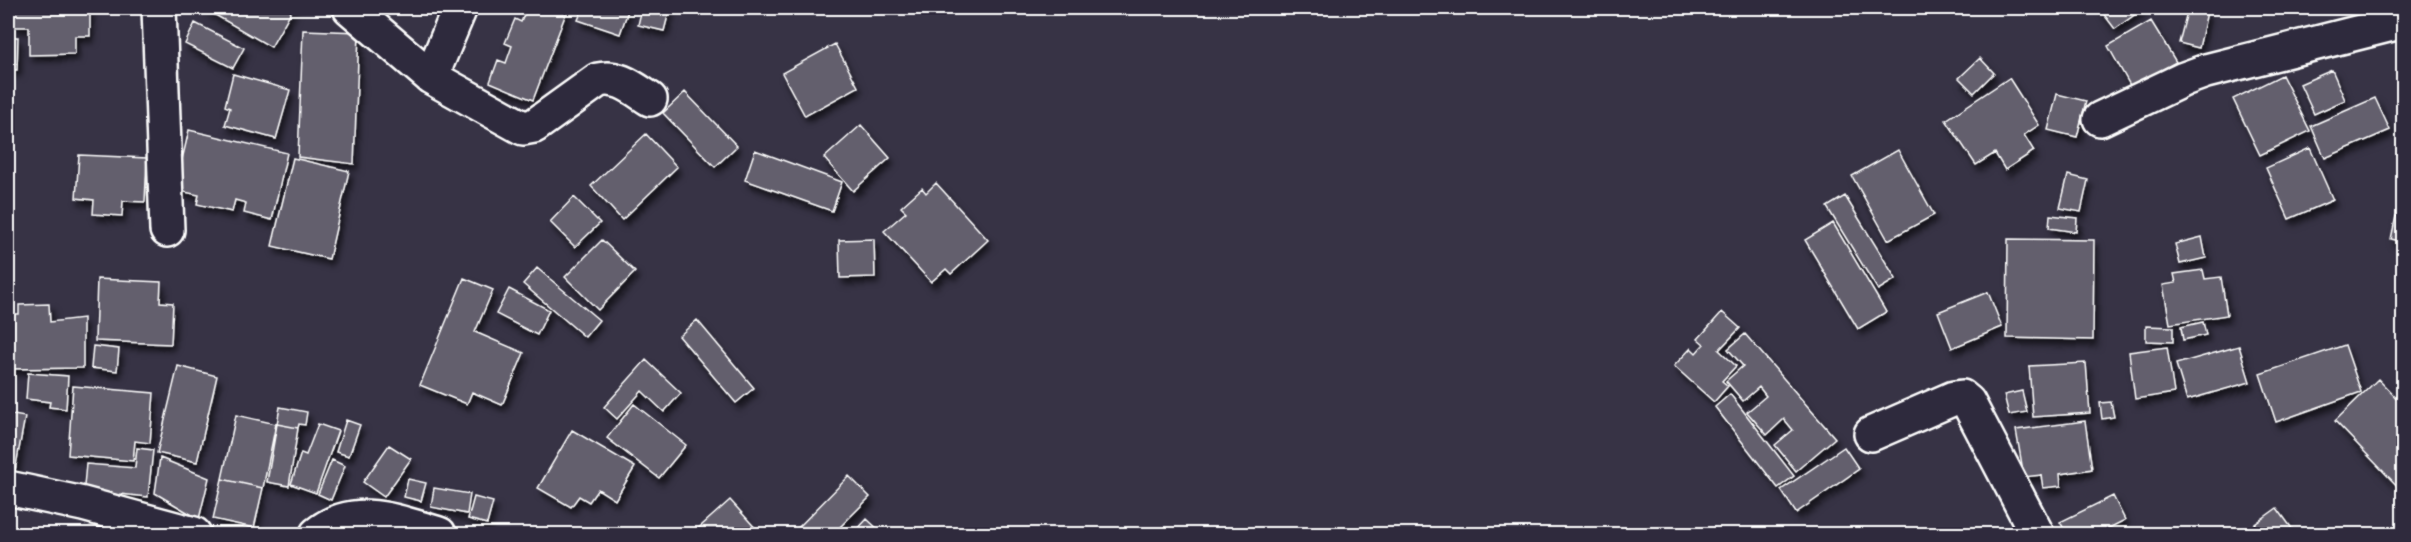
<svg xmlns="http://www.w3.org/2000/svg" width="2411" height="542" viewBox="0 0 2411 542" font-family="'Shantell Sans',sans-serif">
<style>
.building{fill:#635f6d;stroke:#fff;stroke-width:1.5;filter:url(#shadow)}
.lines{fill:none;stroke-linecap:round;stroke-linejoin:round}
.minor-casing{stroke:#fff;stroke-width:38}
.minor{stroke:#2f2a3d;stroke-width:33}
</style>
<defs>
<filter id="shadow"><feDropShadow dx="3.5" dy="6" stdDeviation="3" flood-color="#0009"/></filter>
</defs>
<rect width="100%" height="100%" fill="#373345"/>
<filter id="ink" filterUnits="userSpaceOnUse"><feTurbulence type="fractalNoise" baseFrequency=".0167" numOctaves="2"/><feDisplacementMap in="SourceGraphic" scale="12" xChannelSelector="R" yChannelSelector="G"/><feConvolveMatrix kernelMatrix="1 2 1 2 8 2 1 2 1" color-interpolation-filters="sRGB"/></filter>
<g filter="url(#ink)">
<path class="building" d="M13 8H90V36H75V54L29 55V27H14Z
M203 8H293L271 47Z
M527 8H568L533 100 490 82 498 60 506 63 512 46 505 43 515 19 521 22Z
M583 8H629L620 34 578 20Z
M642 8H670L664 31 638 25Z
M2099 8H2144L2115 29Z
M2188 8 2207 12 2199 48 2179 43Z
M2151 21 2176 62 2131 87 2108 46Z
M195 23 244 48 233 68 185 44Z
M303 30 359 32 354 164 298 157Z
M8 37H18L17 70H8Z
M835 44 858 87 805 116 782 73Z
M1980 58 1994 73 1974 93 1959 78Z
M2332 70 2345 100 2314 114 2300 84Z
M233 74 290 90 276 139 225 125 230 108 225 106Z
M2282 75 2310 131 2260 155 2233 99Z
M2009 78 2039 125 2024 135 2034 151 2005 170 1995 153 1976 165 1946 120Z
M685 92 737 146 715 167 663 113Z
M2057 94 2086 101 2077 137 2048 130Z
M2375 98 2390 130 2325 158 2311 126Z
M861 125 890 158 853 191 824 158Z
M189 130 287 153 272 220 244 213 246 203 235 200 232 212 197 204 199 195 175 190Z
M646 134 677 167 622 220 591 186Z
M2310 148 2333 200 2289 219 2266 168Z
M755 150 842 182 832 211 745 180Z
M1898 150 1934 215 1888 240 1852 176Z
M79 155 147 158 145 202 123 201 122 216 93 214 94 200 76 198Z
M293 158 349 171 329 259 272 246Z
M2068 175 2088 180 2081 212 2060 208Z
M936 183 988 240 951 274 946 269 931 282 884 231 906 212 901 207 922 188 926 193Z
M1845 196 1896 279 1878 290 1827 207Z
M574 197 600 223 575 247 550 222Z
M2050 215 2077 218 2076 232 2049 228Z
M2396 216 2404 218V242L2391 239Z
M1833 223 1886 312 1858 329 1805 240Z
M2202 237 2206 258 2180 264 2175 244Z
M874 239 875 277 840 278 839 240Z
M2008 239 2094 240 2093 340 2007 338Z
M602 240 635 272 598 310 565 277Z
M537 268 599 320 585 337 523 284Z
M2203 270 2205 279 2221 277 2227 315 2170 324 2163 285 2176 283 2174 274Z
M464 278 493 290 475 332 524 353 502 405 472 392 467 404 420 385Z
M97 279 161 282 160 302 173 303 171 344 95 341Z
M509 289 549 310 537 335 496 314Z
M1988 292 2002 327 1952 348 1938 312Z
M49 304 50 322 83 318V368L8 369V314H19V305Z
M1722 312 1740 328 1719 350 1736 366 1722 381 1728 386 1714 402 1674 366 1691 348 1696 353 1704 344 1698 339Z
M697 320 754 388 736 403 679 336Z
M2203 322 2206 335 2183 340 2181 327Z
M2146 326 2173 327V342L2146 341Z
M1745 334 1835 438 1796 471 1775 445 1793 430 1784 419 1767 435 1747 412 1766 396 1759 387 1743 401 1726 381 1743 366 1728 349Z
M2345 345 2361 392 2276 422 2260 374Z
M93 346 119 349 117 371 91 368Z
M2239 346 2250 382 2187 400 2176 364Z
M2167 347 2174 393 2135 399 2129 352Z
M646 360 681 393 664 412 642 391 617 419 604 407Z
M2086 363 2090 413 2033 417 2029 366Z
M178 366 217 376 197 462 157 453Z
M28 373 68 376 66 409 49 407 50 402 26 399Z
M2378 379 2404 406V493L2335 421Z
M73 386 154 393 150 443 135 441 133 461 68 455Z
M2022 391 2027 412 2009 415 2004 395Z
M1730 394 1794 476 1778 488 1715 407Z
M2111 402 2114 417 2102 419 2100 403Z
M634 404 686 445 659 478 607 438Z
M280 407 307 412 305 425 299 424 298 428 277 424Z
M8 414 25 417 15 471 8 470Z
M236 415 276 424 263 488 222 479Z
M346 420 360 425 349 456 336 452Z
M2085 421 2092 469 2060 474 2061 486 2043 488 2041 475 2024 477 2016 430Z
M277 424 298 428 289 486 267 482Z
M318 424 338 431 316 493 291 484 301 453 306 455Z
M572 430 635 467 615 500 598 489 589 502 579 496 571 507 538 488Z
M389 445 411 459 384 497 363 482Z
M1844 447 1859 469 1796 513 1781 490Z
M137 448 153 450 148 497 120 494 119 500 83 497 86 464 135 468Z
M160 458 209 478 199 519 155 493Z
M332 460 345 466 331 500 318 494Z
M849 476 870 497 833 534H792Z
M222 479 263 488 254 528 213 519Z
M408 479 426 483 421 501 404 497Z
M434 488 470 494 467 514 431 507Z
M2113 496 2125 520 2097 534H2067L2060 522Z
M474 497 493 502 487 524 468 519Z
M730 500 758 531 755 534H692Z
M2277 508 2296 534H2241Z
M867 519 883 534H853Z"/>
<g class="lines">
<defs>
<path id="minor" d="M159 8 167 230
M350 8 431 77 523 128 534 126 598 80C618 75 633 88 650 99
M431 77 460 8
M2100 119 2184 79 2206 71 2404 21
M1871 434 1954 398 1962 397 1968 402 2037 534
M8 488 83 504 194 534
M317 534C355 503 397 522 439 534"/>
</defs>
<use href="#minor" class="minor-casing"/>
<use href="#minor" class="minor"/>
</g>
</g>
<rect width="2411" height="542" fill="none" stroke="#2f2a3d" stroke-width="30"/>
<rect x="15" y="15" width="2381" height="512" fill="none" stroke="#fff" stroke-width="2" filter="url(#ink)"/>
</svg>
